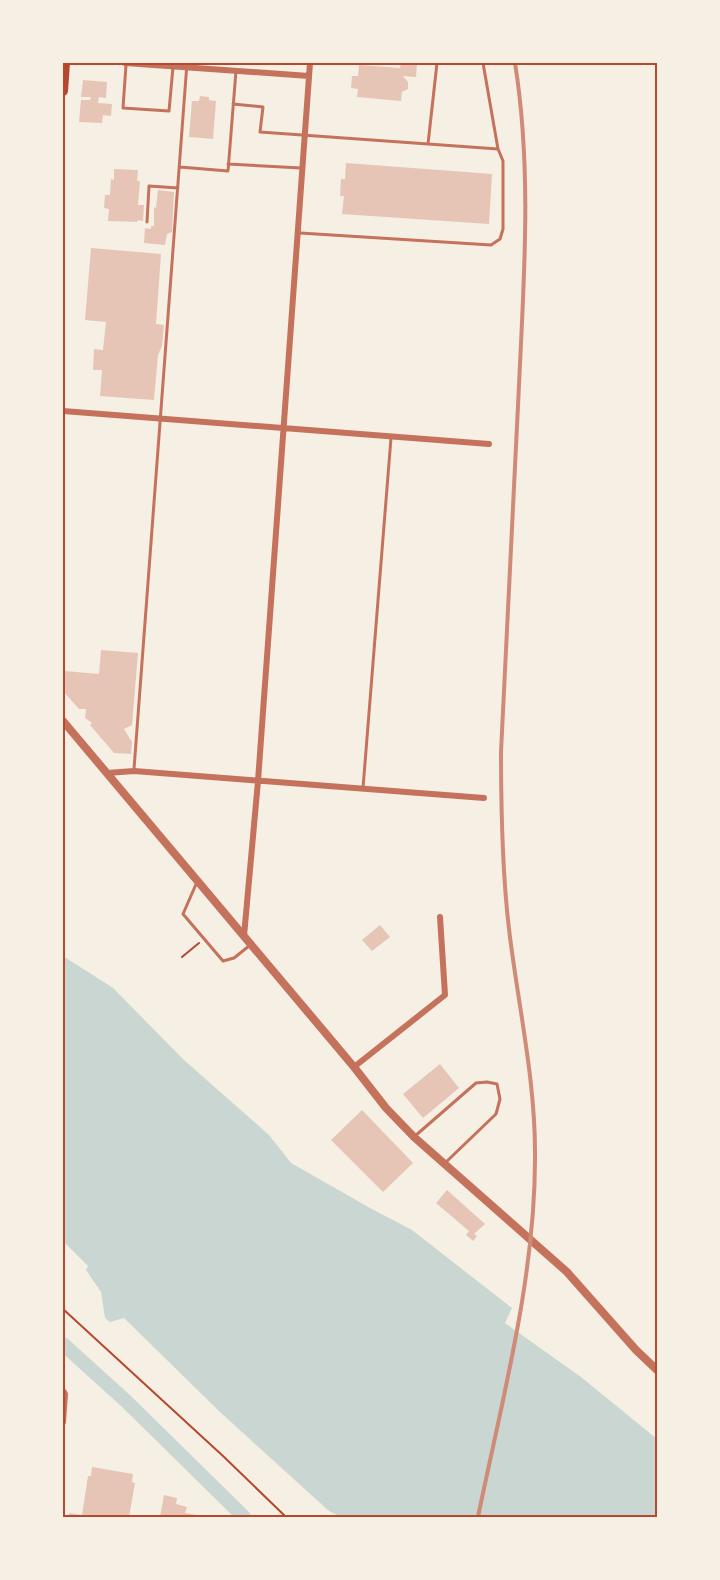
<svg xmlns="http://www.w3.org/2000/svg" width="720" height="1580" viewBox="0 0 720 1580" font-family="Lora,serif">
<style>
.water{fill:#c9d6d2}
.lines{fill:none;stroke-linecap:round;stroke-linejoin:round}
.canal{stroke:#c9d6d2;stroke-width:14}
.building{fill:#e6c5b7}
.path{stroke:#b5482f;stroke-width:2}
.service{stroke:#c5725c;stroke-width:3}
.minor{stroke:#c5725c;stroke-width:6}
.tertiary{stroke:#c5725c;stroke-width:8}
.primary{stroke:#b5482f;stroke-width:10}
.rail{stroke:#cf8b77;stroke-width:4}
.neatline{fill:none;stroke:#b5482f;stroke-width:2}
</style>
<rect width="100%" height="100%" fill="#f6efe4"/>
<path class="water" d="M63 956 113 988 184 1060 269 1135 291 1163 370 1208 412 1230 512 1308 505 1323 581 1377 657 1439V1517H341L329 1511 220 1412 124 1318 110 1322 105 1318 101 1292 86 1270 88 1266 63 1241Z"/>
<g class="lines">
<path class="canal" d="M63 1344 126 1401 244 1517"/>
</g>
<path class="building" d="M401 63H417L416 77 403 76 408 82V89L402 92 401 101 357 97 358 89 351 88 352 76H358L359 65 400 68Z
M83 80 107 82 106 98 99 97 98 103 112 104 111 116 103 115 102 123 79 122 81 100H90L91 97H81Z
M200 96 209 97V100L216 101 213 139 189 137 192 101H199Z
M346 163 492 174 489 224 342 214 344 196H340L341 179H345Z
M114 169 138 170 137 181H140L138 205H144L143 221 138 220 137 222 108 221 109 209 104 208 105 195H110L111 179 114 180Z
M158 190 174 192 172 232 167 234 165 245 144 243 145 228 151 229V226H154V207L156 208Z
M91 248 161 254 156 324 164 325 162 346 158 355 154 400 100 396 102 370H93L94 349 103 350 106 322 85 320Z
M101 650 138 653 132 725 124 729 132 742 131 754 114 753 90 725 92 723 85 718 86 709H79L63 691 65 671 99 674Z
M380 925 390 937 372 951 362 940Z
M440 1064 459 1088 423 1118 403 1094Z
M362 1110 413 1163 383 1192 331 1140Z
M447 1190 485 1224 474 1234 477 1236 473 1241 466 1235 469 1231 436 1203Z
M92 1467 133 1474 132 1482 135 1483 129 1517H69V1513L82 1515 88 1476H91Z
M164 1495 177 1498 176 1504 187 1507 185 1513 197 1515 196 1517H160Z"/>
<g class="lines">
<path class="path" d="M182 957 199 943
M63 1309 223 1456 286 1517"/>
<path class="service" d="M483 63 498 149
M126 65 123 108 169 111 173 67
M233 104 263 107 260 132 498 149 503 161V229L500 239 491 245 300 233
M428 144 437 63
M228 164 301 168
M180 167 228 171 236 71
M147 222 149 186 178 188
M134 769 187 63
M363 788 391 438
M197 882 183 914 223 961 234 958 249 946
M415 1136 476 1083 487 1082 497 1084 500 1099 496 1114 445 1163"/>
<path class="minor" d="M125 63 309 76
M63 411 489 444
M107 773 134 771 484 798
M244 936 258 781 310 63
M354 1067 445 995 440 917
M63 1391 65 1394 63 1422"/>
<path class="tertiary" d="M63 721 354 1067 386 1108 414 1137 567 1272 636 1350 657 1370"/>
<path class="primary" d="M63 91 65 63"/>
<path class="rail" d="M478 1517C502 1400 535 1278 535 1159 536 1082 518 1005 509 929 502 870 501 811 501 752 507 629 513 507 519 385 524 277 532 169 515 63"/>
</g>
<rect width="720" height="1580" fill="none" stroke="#f6efe4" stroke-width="129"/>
<rect x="64" y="64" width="592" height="1452" class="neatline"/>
</svg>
